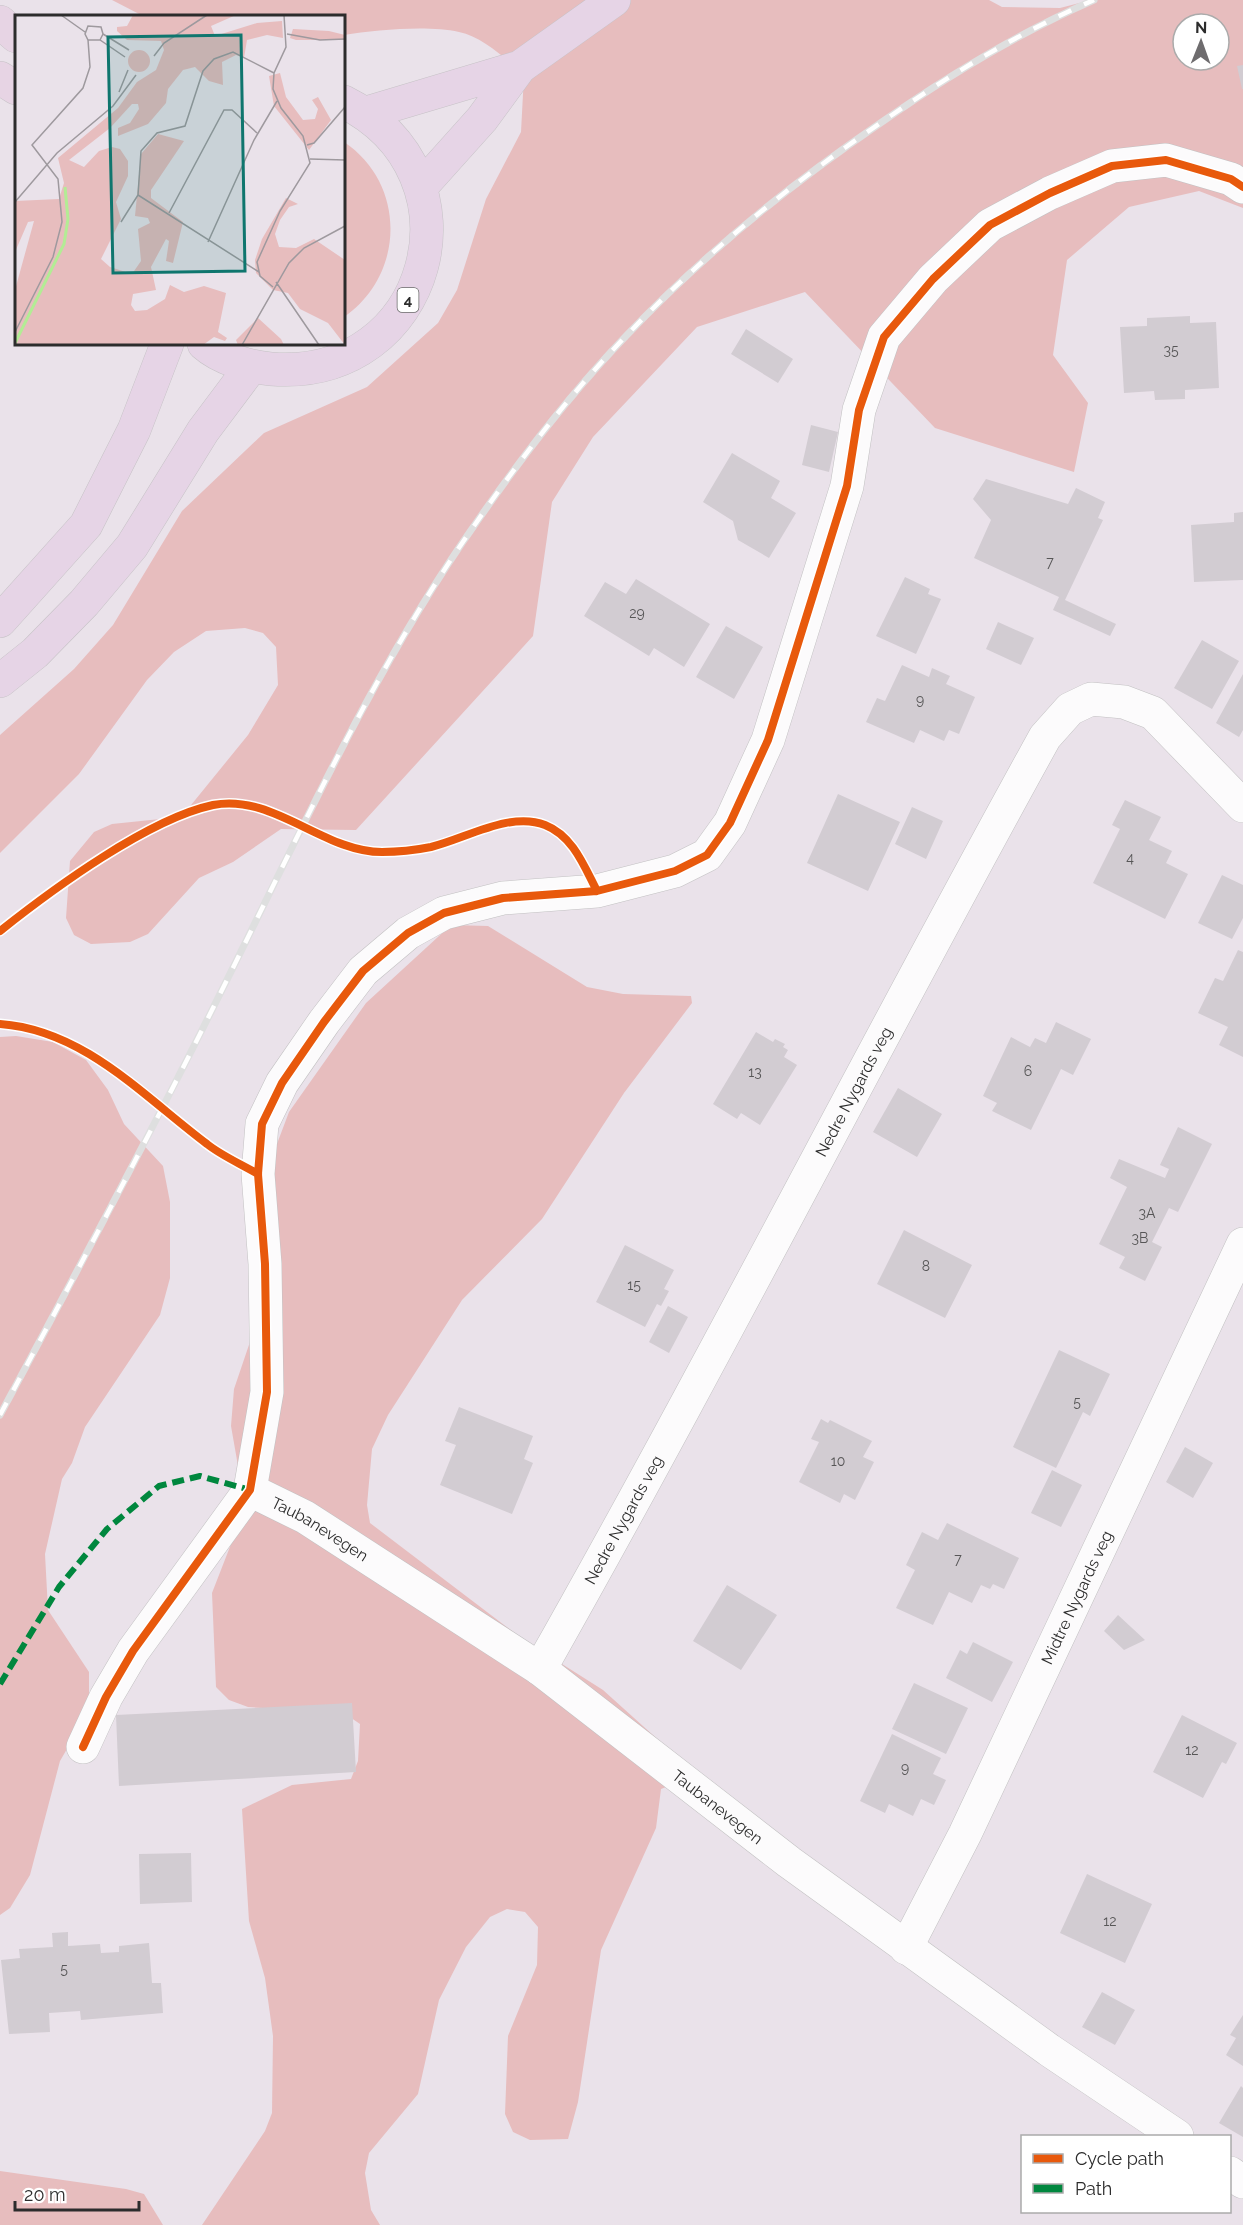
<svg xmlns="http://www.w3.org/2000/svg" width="1243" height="2225" viewBox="0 0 1243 2225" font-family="Raleway,sans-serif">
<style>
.green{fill:#e7bdbe;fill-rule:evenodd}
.building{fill:#d2ccd2}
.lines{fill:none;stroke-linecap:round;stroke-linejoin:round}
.minor-casing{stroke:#c2c1c2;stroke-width:34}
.primary-casing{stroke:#c6c2c6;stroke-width:34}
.trunk-casing{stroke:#c6c2c6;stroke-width:34}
.minor{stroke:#fcfbfc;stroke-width:33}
.primary{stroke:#e7d4e4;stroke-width:33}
.trunk{stroke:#e6d4e6;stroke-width:33}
.rail-casing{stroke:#dedfdf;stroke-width:7}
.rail{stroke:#fff;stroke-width:4.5;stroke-dasharray:14;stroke-linecap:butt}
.quiet{stroke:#00873e;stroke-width:6;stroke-dasharray:12 6;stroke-linecap:butt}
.cycleway-casing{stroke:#fff;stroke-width:11}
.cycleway{stroke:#e8590c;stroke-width:8}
.labels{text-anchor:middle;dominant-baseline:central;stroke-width:4.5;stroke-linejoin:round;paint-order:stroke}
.number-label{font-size:14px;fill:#575657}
.shield{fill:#fff;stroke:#6b6b6b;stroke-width:1.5}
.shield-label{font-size:15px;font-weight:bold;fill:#2c2c2c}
.street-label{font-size:16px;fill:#2c2c2c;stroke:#fff}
.inset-river{fill:none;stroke:#b3ec95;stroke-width:3}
.inset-road{fill:none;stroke:#9e999e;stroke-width:1.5}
.view{fill:#0f766e;fill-opacity:0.15;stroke:#0f766e;stroke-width:3}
.inset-edge{fill:none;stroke:#2c2c2c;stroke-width:3}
</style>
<rect width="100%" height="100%" fill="#eae2ea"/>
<path class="green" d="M112 0H989L1002 7 1060 8 1091 0H1243V208L1199 191 1129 207 1067 260 1053 355 1088 403 1074 472 935 428 805 292 697 327 593 437 552 502 533 636 356 830 281 829 233 862 199 878 148 934 130 942 91 944 74 935 66 918 70 861 94 832 112 824 170 818 187 810 248 735 278 685 276 647 263 633 245 628 206 631 174 652 147 680 79 774 0 853V735L74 669 113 625 182 511 264 433 367 387 438 323 457 290 486 199 521 132 524 75C506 59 483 37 459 32 427 25 376 30 344 35V16H143ZM1183 24H1219V60H1183Z
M344 142C407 184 405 275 344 317Z
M451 925 488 926 587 987 623 994 691 996 692 1003 624 1093 542 1219 462 1300 388 1415 372 1449 367 1505 370 1523 521 1638 603 1690 674 1754 666 1787 661 1789 656 1828 601 1950 578 2102 568 2139 530 2140 513 2132 505 2114 508 2036 537 1965 538 1927 525 1912 507 1909 490 1917 466 1947 439 2000 418 2094 369 2153 365 2173 371 2210 380 2225H202L265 2131 272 2113 273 2036 265 1978 249 1921 242 1809 292 1785 351 1779 358 1761 360 1724 344 1713 248 1707 229 1700 216 1687 212 1593 240 1521 241 1483 231 1426 234 1389 252 1336 269 1165 289 1112 366 1003Z
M16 1036 53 1042 86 1060 108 1090 124 1124 163 1166 170 1202V1278L160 1315 85 1427 72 1463 62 1479 45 1554 48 1610 89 1672V1711L60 1761 30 1875 10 1908 0 1915V1037Z
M0 2171 126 2189 144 2194 163 2225H0Z"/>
<path class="building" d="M1243 65V89H1242L1237 66Z
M1190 316V323L1216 322 1219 388 1185 390V399L1155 400 1154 391 1124 393 1120 327 1147 326V318Z
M746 329 793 359 778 383 731 354Z
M811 425 838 432 829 472 802 465Z
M732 453 780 481 771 498 796 513 769 558 738 540 733 521 703 502Z
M986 479 1068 504 1076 488 1105 502 1098 518 1103 520 1065 600 1116 624 1110 636 1053 610 1059 597 974 558 991 520 973 499Z
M1243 512V580L1194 582 1191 525 1234 522V513Z
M905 577 930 589 928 594 941 599 916 654 876 636Z
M636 579 710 624 684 667 654 648 649 656 584 616 605 582 626 594Z
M998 622 1034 638 1021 665 986 649Z
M726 626 763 647 734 699 696 677Z
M1202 640 1239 661 1212 709 1174 688Z
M902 665 929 677 932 668 950 676 946 684 975 697 959 734 949 730 944 741 920 730 914 743 866 722 877 698 885 701Z
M1243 674V730L1239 737 1216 723Z
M838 794 900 822 868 891 807 863Z
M1125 800 1161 817 1149 840 1172 851 1166 863 1188 874 1165 919 1093 883 1120 829 1112 825Z
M912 807 943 821 926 859 895 844Z
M1222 875 1243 885V918L1232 939 1198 923Z
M1238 950 1243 952V1057L1219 1045 1228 1027 1198 1013 1215 978 1223 981Z
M1056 1022 1091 1039 1073 1075 1061 1069 1031 1130 992 1111 997 1103 983 1096 1011 1037 1030 1047 1035 1038 1046 1043Z
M756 1032 773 1042 775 1039 785 1044 783 1047 788 1050 784 1057 797 1065 760 1125 741 1113 737 1119 713 1104Z
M898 1088 942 1114 917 1157 873 1132Z
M1178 1127 1212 1144 1178 1212 1169 1208 1152 1242 1162 1247 1145 1281 1119 1268 1125 1257 1099 1244 1127 1187 1110 1178 1119 1159 1165 1178 1169 1169 1160 1165Z
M904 1230 972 1265 945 1318 877 1284Z
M625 1245 674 1270 664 1289 669 1291 661 1306 657 1304 645 1327 596 1302Z
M668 1306 688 1317 669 1353 649 1342Z
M1059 1350 1110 1374 1090 1416 1083 1412 1056 1468 1013 1447Z
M459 1407 533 1436 524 1459 533 1463 512 1514 440 1485 456 1445 445 1441Z
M821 1419 828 1423 830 1420 872 1441 863 1457 874 1462 855 1500 844 1494 840 1503 799 1482 819 1442 811 1439Z
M1185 1447 1213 1463 1193 1498 1166 1482Z
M1052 1470 1082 1485 1061 1527 1031 1513Z
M947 1523 1019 1558 1004 1589 993 1584 990 1589 981 1585 972 1603 949 1592 933 1625 896 1608 915 1570 906 1565 922 1532 938 1540Z
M727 1585 777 1615 741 1670 693 1641Z
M1118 1615 1145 1640 1124 1650 1104 1631Z
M973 1642 1013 1662 992 1702 946 1678 960 1650 967 1654Z
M914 1683 968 1708 946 1754 892 1729Z
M352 1703 356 1772 119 1786 116 1715Z
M1182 1715 1237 1743 1226 1764 1222 1762 1203 1798 1153 1772Z
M892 1734 941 1758 933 1774 946 1780 934 1805 921 1799 913 1816 889 1804 885 1813 860 1801Z
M191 1853 192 1902 140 1904 139 1854Z
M1087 1874 1152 1904 1125 1963 1060 1933Z
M68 1932V1946L100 1944 101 1953 119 1952V1946L149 1943 152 1983H161L163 2013 81 2020 80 2011 49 2013 50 2032 9 2034 1 1960 20 1958 19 1949 53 1947 52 1933Z
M1102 1992 1135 2010 1115 2045 1082 2027Z
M1243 2015V2066L1226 2055 1236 2038 1230 2035Z
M1241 2086 1243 2088V2137L1219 2123Z"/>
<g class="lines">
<defs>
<g id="minor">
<path id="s1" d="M250 1490 305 1517 540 1669 789 1862 1049 2050 1177 2136"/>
<path id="s2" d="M540 1669C714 1362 874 1046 1045 737L1070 709 1091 699 1124 702 1153 713 1243 806"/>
<path d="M83 1747 106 1697 133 1651 250 1490 267 1392 265 1264 258 1174 262 1124 282 1083 324 1022 363 971 408 933 444 913 503 898 597 891 675 871 707 855 730 823 768 740 847 486 859 410 884 337 933 279 990 225 1050 193 1112 166 1166 160 1231 179 1243 187"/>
<path id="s3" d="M906 1948 965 1834 1243 1244"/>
<path d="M1230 2173 1243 2182"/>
</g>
<path id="primary" d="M0 22 16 36
M0 78 16 88"/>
<path id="trunk" d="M366 113 520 67
M421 187 482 119 520 67 614 0
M204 344C221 359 249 367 271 369 431 382 488 174 344 102
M0 621 86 525 134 430 167 344
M0 681 35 653 84 603 132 546 203 431 251 367"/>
</defs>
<use href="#minor" class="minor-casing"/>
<use href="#primary" class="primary-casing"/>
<use href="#trunk" class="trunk-casing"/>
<use href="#minor" class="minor"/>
<use href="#primary" class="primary"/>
<use href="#trunk" class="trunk"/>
<defs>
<path id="rail" d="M0 1415C71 1283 142 1150 209 1016 291 853 371 671 476 523 521 458 571 393 626 336 702 256 788 186 879 124 946 77 1018 33 1094 0"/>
</defs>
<use href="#rail" class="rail-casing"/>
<use href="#rail" class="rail"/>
<path class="quiet" d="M0 1684 59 1587 107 1529 159 1486 200 1476 250 1490"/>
<defs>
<path id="cycleway" d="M0 931C53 889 148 819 213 805 273 793 323 852 382 852 398 852 416 850 431 847 465 839 510 811 545 825 573 836 584 866 597 891
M0 1024C84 1030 143 1096 207 1144 222 1156 241 1164 258 1174
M83 1747 106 1697 133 1651 250 1490 267 1392 265 1264 258 1174 262 1124 282 1083 324 1022 363 971 408 933 444 913 503 898 597 891 675 871 707 855 730 823 768 740 847 486 859 410 884 337 933 279 990 225 1050 193 1112 166 1166 160 1231 179 1243 187"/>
</defs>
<use href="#cycleway" class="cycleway-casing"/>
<use href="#cycleway" class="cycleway"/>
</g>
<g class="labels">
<g class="number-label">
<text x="1171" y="350">35</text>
<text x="1050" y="562">7</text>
<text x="637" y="613">29</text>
<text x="920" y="700">9</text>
<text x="1130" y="858">4</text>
<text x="1028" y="1071">6</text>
<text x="755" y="1072">13</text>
<text x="1147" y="1213">3A</text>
<text x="1140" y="1238">3B</text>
<text x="926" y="1266">8</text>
<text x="634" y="1285">15</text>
<text x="1077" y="1402">5</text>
<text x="838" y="1461">10</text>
<text x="958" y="1559">7</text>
<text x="1192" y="1750">12</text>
<text x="905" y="1768">9</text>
<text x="1110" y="1921">12</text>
<text x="64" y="1969">5</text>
</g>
<rect class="shield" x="397.5" y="288" width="21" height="24" rx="4.5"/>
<g class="shield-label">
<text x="408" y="300">4</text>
</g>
<g class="street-label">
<text stroke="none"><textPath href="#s2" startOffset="657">Nedre Nygards veg</textPath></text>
<text stroke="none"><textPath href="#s2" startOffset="171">Nedre Nygards veg</textPath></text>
<text stroke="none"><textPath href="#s1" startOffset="80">Taubanevegen</textPath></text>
<text stroke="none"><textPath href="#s3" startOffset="390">Midtre Nygards veg</textPath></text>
<text stroke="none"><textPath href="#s1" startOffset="566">Taubanevegen</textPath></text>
</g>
</g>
<g transform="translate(15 15)">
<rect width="330" height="330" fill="#eae2ea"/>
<path d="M118 0H221L196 11 200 21 242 8 267 6 268 23 252 20 232 25 229 43 221 40 207 47 208 70 194 66 180 52 168 55 153 74 151 88 133 109 103 121V113L115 108 124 94 123 89H117L95 113 54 145 69 152 84 136 97 132 105 134 113 146V161L101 187 106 204 86 244 95 252 117 259 126 246 123 214 135 208 133 203 120 201 126 139 143 119 169 126 136 175V183L168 207 158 248 151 246 154 226 151 224 136 252 141 275 118 279 116 290 120 296 132 295 150 284 155 270 169 277 189 271 211 278 203 317 212 323 210 326 199 322 188 330H0V275L19 206 13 207 0 237V186L44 184 49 168 43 143 103 93 122 67 141 55 149 35 146 26 112 25 102 16V12L112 11ZM278 14 314 16 330 20V25H281L275 23ZM113 46a11 11 0 1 1 22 0a11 11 0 1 1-22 0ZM265 58 271 82 288 105 300 104 303 94 297 85 303 82 316 105 294 135 259 91 254 61ZM271 183 283 189 274 192 265 205 260 219 264 232 281 233 299 224 330 245V330L313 308 285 294 273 278 258 275 241 258 240 245 247 224ZM243 303 266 324 269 330H223L221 325Z" fill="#e7bdbe"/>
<path class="inset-river" d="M0 328 49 229 53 204 50 172"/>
<path class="inset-road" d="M46 0 70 17M88 19 114 35M272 19 305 25 330 24M85 25 88 19 86 12 73 11 70 19 73 25H85L110 42M139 41 149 28 192 0M104 77 113 55M292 130 299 128 330 92M295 144 330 145M123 180 244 257M0 187 42 138 98 91 121 60M154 198 209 95H217L242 118M106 207 123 180 126 136 142 118 170 111 188 56 199 44 218 37 259 58M193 227 239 125 262 86M261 267 304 330M258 272 245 261 242 247 265 196 295 148 288 121 266 93 258 74 259 58 271 32 269 0M0 317 38 242 47 207 43 164 17 130 68 73 75 52 73 25M227 330 274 248 289 233 330 211"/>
<path class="view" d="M226 20 230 256 98 258 93 22Z"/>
<rect width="330" height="330" class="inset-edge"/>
</g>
<rect x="1021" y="2135" width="210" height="78" fill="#ffffff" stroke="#ababab" stroke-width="1.5"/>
<rect x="1033" y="2154" width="30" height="9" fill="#e8590c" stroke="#ababab" stroke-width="1.5"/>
<text x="1075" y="2165" font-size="18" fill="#2c2c2c">Cycle path</text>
<rect x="1033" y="2184" width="30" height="9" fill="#00873e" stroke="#ababab" stroke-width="1.5"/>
<text x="1075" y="2195" font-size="18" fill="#2c2c2c">Path</text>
<g transform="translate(1201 42) rotate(1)"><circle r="28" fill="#ffffff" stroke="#ababab" stroke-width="1.5"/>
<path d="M0-4.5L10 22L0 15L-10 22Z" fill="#6e6c6e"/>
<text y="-9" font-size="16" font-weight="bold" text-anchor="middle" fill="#2c2c2c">N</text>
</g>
<path d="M15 2201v9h124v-9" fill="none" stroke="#2c2c2c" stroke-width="3"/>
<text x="24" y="2201" font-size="18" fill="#2c2c2c" stroke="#ffffff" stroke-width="4.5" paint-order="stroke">20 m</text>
</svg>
